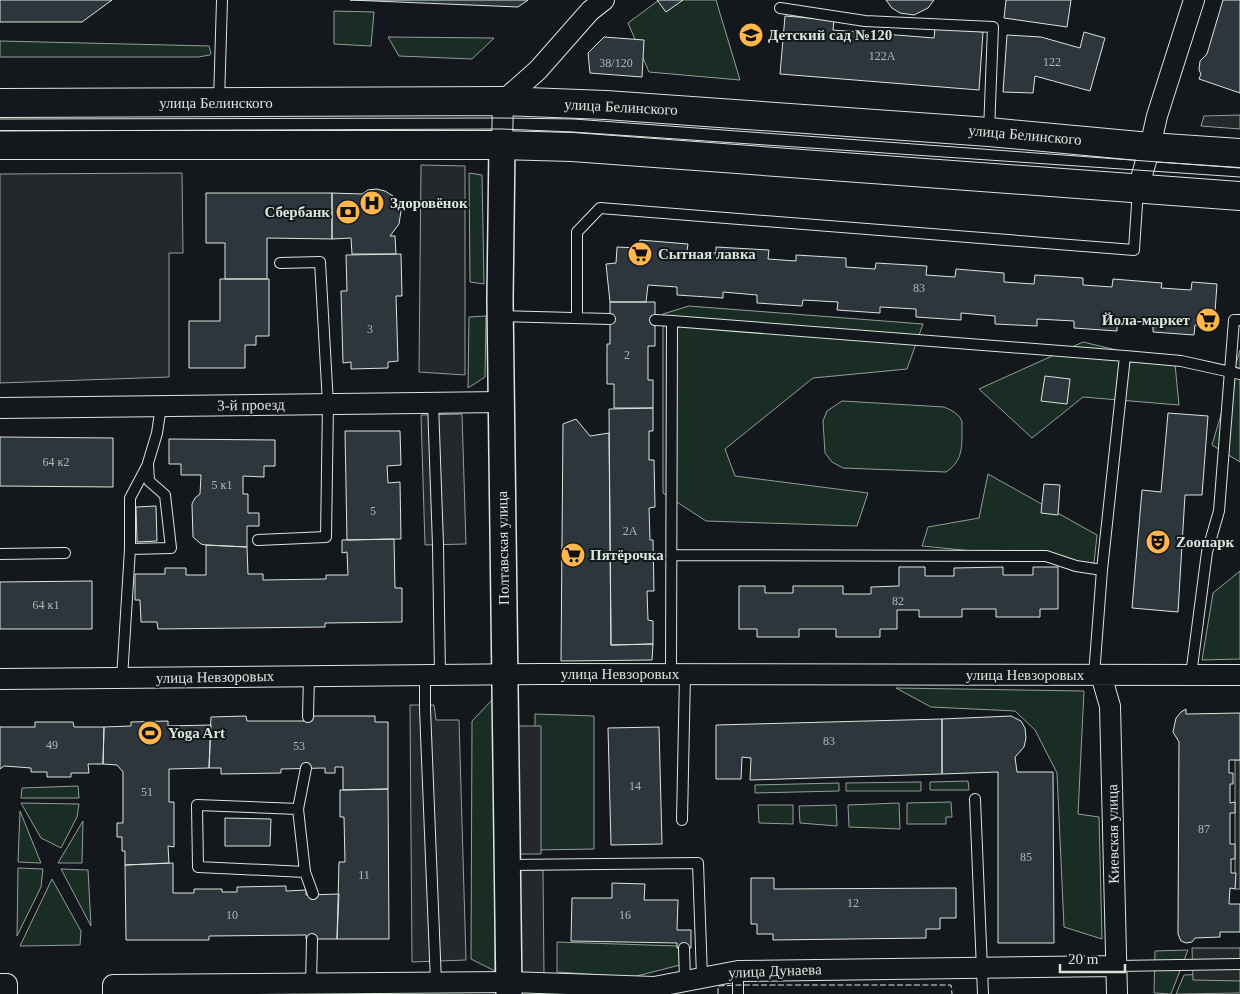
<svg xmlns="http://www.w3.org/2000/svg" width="1240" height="994" viewBox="0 0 1240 994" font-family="'Times New Roman',serif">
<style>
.green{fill:#1a2d24;stroke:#939e99}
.parking{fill:#24282b;stroke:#939e99}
.building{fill:#2c363c;stroke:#d8e6dc}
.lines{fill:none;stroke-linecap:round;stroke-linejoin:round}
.service-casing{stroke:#d8e6dc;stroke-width:12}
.minor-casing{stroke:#d8e6dc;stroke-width:22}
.tertiary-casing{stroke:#d8e6dc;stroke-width:28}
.primary-casing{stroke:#d8e6dc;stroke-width:30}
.service{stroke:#14181c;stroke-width:10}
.minor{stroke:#14181c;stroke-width:20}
.tertiary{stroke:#14181c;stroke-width:25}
.primary{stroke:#14181c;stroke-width:28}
.tram{stroke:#d8e6dc;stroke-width:1}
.fence{stroke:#d8e6dc;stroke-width:1;stroke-dasharray:6 2.5;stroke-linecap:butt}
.labels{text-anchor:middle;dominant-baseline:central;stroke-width:4;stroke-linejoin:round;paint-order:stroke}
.number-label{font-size:12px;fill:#adbab4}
.poi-label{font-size:15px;font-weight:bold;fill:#d8e6dc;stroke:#14181c;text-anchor:start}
.street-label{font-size:15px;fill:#d8e6dc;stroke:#14181c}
</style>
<rect width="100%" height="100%" fill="#14181c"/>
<path class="green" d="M659 0H716L740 80 649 72 628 23Z
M334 11 374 12 371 46 334 44Z
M388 37 494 38 472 59 399 56Z
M0 41 209 46 211 53 210 55 198 57H0Z
M469 173 482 175 484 284 470 282Z
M689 306 923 324 907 369 813 378 725 449 735 476 868 493 857 526 706 521 663 493V314Z
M486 316 485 377 468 388 469 317Z
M1083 342 1175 364 1179 405 1083 397 1032 438 979 389Z
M1240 350V462L1212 445Z
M842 401 944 407C951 410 960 414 962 422 962 425 962 430 962 434 962 450 961 462 946 472L843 468 832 462 825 453 823 421 827 411Z
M988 474 1097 535 1094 563 922 546 928 527 979 518Z
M1240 571V659L1202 660 1213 593Z
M896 688 1084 691 1078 814 1099 817 1102 939 1064 927 1057 773 1035 730 1015 711 931 707Z
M494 698 495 971 471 959 472 721Z
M535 714 594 716V849L535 850Z
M968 781 969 790H930V782Z
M921 782V791H846V783Z
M839 783V791L755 793V785Z
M78 786 79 798H21L22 788Z
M951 802 952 817H946V824H907V803Z
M21 803 79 804 77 817 61 848 41 838Z
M899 803 900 829 849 827 848 805Z
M758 805H793V824L759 823Z
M836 805 837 826 800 823 799 806Z
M20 811 41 863 18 862Z
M83 821 82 863H58Z
M18 868 43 869 41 887 17 936Z
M61 869 88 870 91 926Z
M52 879 81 931 80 945 20 946Z
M557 942 678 946 680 965 633 977 557 972Z
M1188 950 1171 994 1154 993 1155 951Z
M1240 973V993L1176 994 1184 975Z"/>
<path class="parking" d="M1240 115V129L1201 126 1204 116Z
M421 165 465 166V375L419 372Z
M182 173 183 253H169V377L0 383V174Z
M462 414 466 544 425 545 421 415Z
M410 705H434L436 720H459L466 960 412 962Z
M518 726H541V854H518Z
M1235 760H1240V889H1235Z
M518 870H543L544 977 520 978Z
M1192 948H1240V981L1193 980Z"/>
<path class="building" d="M0 0H112L82 22H0Z
M350 0H528L518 7Z
M657 0H683L666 12Z
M886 0H934L928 8 914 15 900 13 892 8Z
M1006 0H1071L1067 27 1004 18Z
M1223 0H1240V93L1199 79 1201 74 1199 70 1200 61 1207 54Z
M785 16 834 20 833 30 934 38 935 28 983 32 979 90 780 74Z
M1084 32 1105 38 1090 91 1035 76 1033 93 1003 92 1007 35 1041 37 1080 48Z
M604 37 644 40 642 77 590 73 588 53Z
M377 189 385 191 393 196 401 211 399 224 390 236H395L396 254H352L351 238 332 239V193L362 194 368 190Z
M206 193H332V239L267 238V279H225V243H206Z
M640 240 688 244 687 251 716 253V247L769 250 768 259 796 261V255L846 258V267L875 269 876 263 927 266 926 275 955 277 956 269 1004 273V282L1034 284 1035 275 1083 278V285L1112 287 1113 279 1162 283 1161 288 1191 290 1192 282 1217 284 1214 326 1195 325 1194 335 1153 332V324L1117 322V331L1074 328V321L1037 319V326L995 324V316L961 313V320L916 317V309L880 307V313L837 310 838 302 803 300 802 306 757 303V295L723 292V298L677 295V287L648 285 646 302H610L606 264 616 263 617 247 639 248Z
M401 254 402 296H396L398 361 388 362V368L351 369V362L343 363 341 291H347L346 255Z
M220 279H269V336H256V345H245V368H189V321H220Z
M610 302H655V346H648V380H653V408H614V384H607V344H610Z
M1045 376 1070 379 1067 404 1041 401Z
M653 408V431H649V460H654L655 507 649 508 650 540H653L654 591H647L648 620 653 621V644L611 645 609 409Z
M1168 413 1208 416 1202 495H1185L1178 612 1132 608 1142 490 1161 492Z
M576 419 590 436 609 433 611 645 653 644 652 660 561 661 563 424Z
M345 431H400L401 465 387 466 388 483 400 482 401 539 347 540Z
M0 437 113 438V487L0 486Z
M169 439 275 440V466H264V477L243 476V494H248V513H259V526H247V547L206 545 201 544 193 537 192 504 195 498 200 494 201 475H181V464H169Z
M1044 484 1060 485 1058 515 1041 513Z
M156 506 157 541 137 542 136 507Z
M394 539 395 588H402V622L325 623V627L158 629 157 622H141L140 600H135V574H165V568H186V575H206V545L247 547 248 574H263V580L326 579V575H348L347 552 342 553V540Z
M899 567H925V576H954V568L1003 567V575H1033V567H1058V609H1040V617H996V609H962V617H919V610H897V629H880V637H836V629H799V637H757V629H739V586H765V593H793V586H843V594H871V587L899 586Z
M92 581V629H0V582Z
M1186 709V714L1240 713V760H1229V773H1233V784H1230V803L1235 802V813H1230V844H1235V859H1231V873H1236L1235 889 1230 888 1229 904H1240V932H1220V937L1195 938 1192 942 1186 943 1181 941 1178 934 1179 742 1173 732 1176 718 1181 712Z
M246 716 247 721H304V716H375V722H388V789L343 790V767H335V773H325V768L281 769V773L221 774V768H209L211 717Z
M1011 716 1021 721 1025 728 1026 738 1024 747 1015 757 1017 772H1053L1054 943H998V772L942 774V719Z
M942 719V774L750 780 751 758 742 757 741 779H716V725Z
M168 721V726L211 725 209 768 169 769V802H174V847L168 846 169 863 125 865V851H122V837H117V823H123V772L117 765 103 764 104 727 131 726V722Z
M35 722H73L74 727H104L103 764H88L89 773H71V777H47V772H31V768L18 767 4 766 0 769V727H35Z
M659 727 662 844 611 845 608 728Z
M388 789 389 939H337L339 862H345L344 817H340V790Z
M225 818 271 819 270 846H225Z
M173 863V893H194V889H222V892H237V887L286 886V891L306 890V895L339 894 337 939H306V935L209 936V940H126L125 865Z
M751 878H774V889L956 888V918H940V929H926V938L773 940V934H757V924H751Z
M612 883 645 884 644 900H678L677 930H691V948H677V943L571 941 572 898H612Z"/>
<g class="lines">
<defs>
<path id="service" d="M780 8 865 21 993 27 989 131
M219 101 222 0
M501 316 610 319
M577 318V232L600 208 1134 250 1138 189
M655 320 672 321
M1125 356 1181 361 1240 374
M433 403 438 545 440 675
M258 540 326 537 328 404 320 262 280 263
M130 549V498L148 464
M0 554 65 553
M672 555 1046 556 1076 566 1102 570
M671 674 672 321 1125 356 1102 570 1094 675
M425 675V709L436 983
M1191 675 1207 552 1219 511 1234 320H1240
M122 678 130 549 171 548 165 495 149 481 148 463 157 433 161 406
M308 717 309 676
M306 768 298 809 305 872 313 894
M975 799 983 994
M298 809 197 805 198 867 305 872
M682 820 685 674
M508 865 698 863 702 977
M684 948 685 980
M1117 966 1240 964
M311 984 312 939
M738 994V971"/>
<path id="minor" d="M502 145 503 101 538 70 590 11 604 0
M1138 189 1150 147 1157 116 1194 0
M0 408 502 402
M1101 675 1110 706 1117 994
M0 679 542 674 1240 675
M0 984H7V994
M113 994V985L509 982 654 987 738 971 1117 966"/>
<path id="tertiary" d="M502 145 500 300 509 994"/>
<path id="primary" d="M0 103 503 101 606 105 989 132 1150 147 1240 153
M0 145H502L572 147 1240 196"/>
</defs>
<use href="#service" class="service-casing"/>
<use href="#minor" class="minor-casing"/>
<use href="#tertiary" class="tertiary-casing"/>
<use href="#primary" class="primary-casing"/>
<use href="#service" class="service"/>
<use href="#minor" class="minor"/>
<use href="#tertiary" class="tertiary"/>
<use href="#primary" class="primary"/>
<path class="tram" d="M0 119 503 118 574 119 1240 168
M0 131 502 129 573 132 1240 177"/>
<path class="fence" d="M718 994V986L738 985H951L952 994"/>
</g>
<defs>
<symbol id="school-disc" viewBox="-11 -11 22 22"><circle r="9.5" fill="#ffb74d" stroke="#14181c"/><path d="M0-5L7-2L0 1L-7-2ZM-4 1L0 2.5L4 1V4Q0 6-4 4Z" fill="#111"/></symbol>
<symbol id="hospital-disc" viewBox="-11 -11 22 22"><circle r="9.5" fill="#ffb74d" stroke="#14181c"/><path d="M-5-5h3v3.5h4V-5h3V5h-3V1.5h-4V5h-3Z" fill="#111"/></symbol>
<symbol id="bank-disc" viewBox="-11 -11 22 22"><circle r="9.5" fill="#ffb74d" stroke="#14181c"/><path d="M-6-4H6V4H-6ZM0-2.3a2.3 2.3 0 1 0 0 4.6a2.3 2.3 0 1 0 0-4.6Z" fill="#111"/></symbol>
<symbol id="supermarket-disc" viewBox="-11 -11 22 22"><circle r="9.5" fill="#ffb74d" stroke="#14181c"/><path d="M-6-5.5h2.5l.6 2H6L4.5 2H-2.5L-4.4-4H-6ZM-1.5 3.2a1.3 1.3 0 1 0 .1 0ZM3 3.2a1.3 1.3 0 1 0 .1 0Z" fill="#111"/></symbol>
<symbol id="theatre-disc" viewBox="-11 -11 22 22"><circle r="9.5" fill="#ffb74d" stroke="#14181c"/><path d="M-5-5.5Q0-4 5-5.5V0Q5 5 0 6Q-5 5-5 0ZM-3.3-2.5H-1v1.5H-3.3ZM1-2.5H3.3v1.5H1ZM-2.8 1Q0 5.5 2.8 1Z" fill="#111"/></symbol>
<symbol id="stadium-disc" viewBox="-11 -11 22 22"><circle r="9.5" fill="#ffb74d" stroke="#14181c"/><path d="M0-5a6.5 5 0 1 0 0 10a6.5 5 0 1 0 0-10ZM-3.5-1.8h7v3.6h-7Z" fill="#111"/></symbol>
</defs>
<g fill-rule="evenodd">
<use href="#school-disc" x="737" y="21" width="28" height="28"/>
<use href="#hospital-disc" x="358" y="189" width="28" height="28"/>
<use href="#bank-disc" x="334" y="198" width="28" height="28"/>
<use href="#supermarket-disc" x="626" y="240" width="28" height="28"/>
<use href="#supermarket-disc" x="1194" y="306" width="28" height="28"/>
<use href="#theatre-disc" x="1144" y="528" width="28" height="28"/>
<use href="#supermarket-disc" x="559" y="541" width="28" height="28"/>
<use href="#stadium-disc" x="136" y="719" width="28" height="28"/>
</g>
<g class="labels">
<g class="number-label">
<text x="882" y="56">122А</text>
<text x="1052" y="62">122</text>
<text x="616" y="63">38/120</text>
<text x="919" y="288">83</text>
<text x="370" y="329">3</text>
<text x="627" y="355">2</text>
<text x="56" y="462">64 к2</text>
<text x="222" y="485">5 к1</text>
<text x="373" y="511">5</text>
<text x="630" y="531">2А</text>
<text x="898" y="601">82</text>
<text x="46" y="605">64 к1</text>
<text x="829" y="741">83</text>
<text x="52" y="745">49</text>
<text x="299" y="746">53</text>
<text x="635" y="786">14</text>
<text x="147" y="792">51</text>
<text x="1204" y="829">87</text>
<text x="1026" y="857">85</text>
<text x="364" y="875">11</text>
<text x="853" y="903">12</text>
<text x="232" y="915">10</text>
<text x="625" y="915">16</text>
</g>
<g class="poi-label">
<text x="768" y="35">Детский сад №120</text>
<text x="390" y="203">Здоровёнок</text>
<text x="330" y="212" text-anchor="end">Сбербанк</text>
<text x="658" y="254">Сытная лавка</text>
<text x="1190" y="320" text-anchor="end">Йола-маркет</text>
<text x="1176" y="542">Zooпарк</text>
<text x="590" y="555">Пятёрочка</text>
<text x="168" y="733">Yoga Art</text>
</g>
<g class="street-label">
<text x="216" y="103">улица Белинского</text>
<text transform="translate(621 107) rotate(3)">улица Белинского</text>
<text transform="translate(1025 135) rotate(5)">улица Белинского</text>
<text transform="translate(251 405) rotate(-1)">3-й проезд</text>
<text transform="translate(503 548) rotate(-91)">Полтавская улица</text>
<text x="620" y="674">улица Невзоровых</text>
<text x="1025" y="675">улица Невзоровых</text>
<text transform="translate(215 677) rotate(-1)">улица Невзоровых</text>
<text transform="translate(1113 834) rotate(-91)">Киевская улица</text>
<text transform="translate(775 971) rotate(-2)">улица Дунаева</text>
</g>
</g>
<path d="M1060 964v8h65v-8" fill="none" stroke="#d8e6dc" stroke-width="2.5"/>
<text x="1068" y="964" font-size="15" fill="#d8e6dc" stroke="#14181c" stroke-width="4" paint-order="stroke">20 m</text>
</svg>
